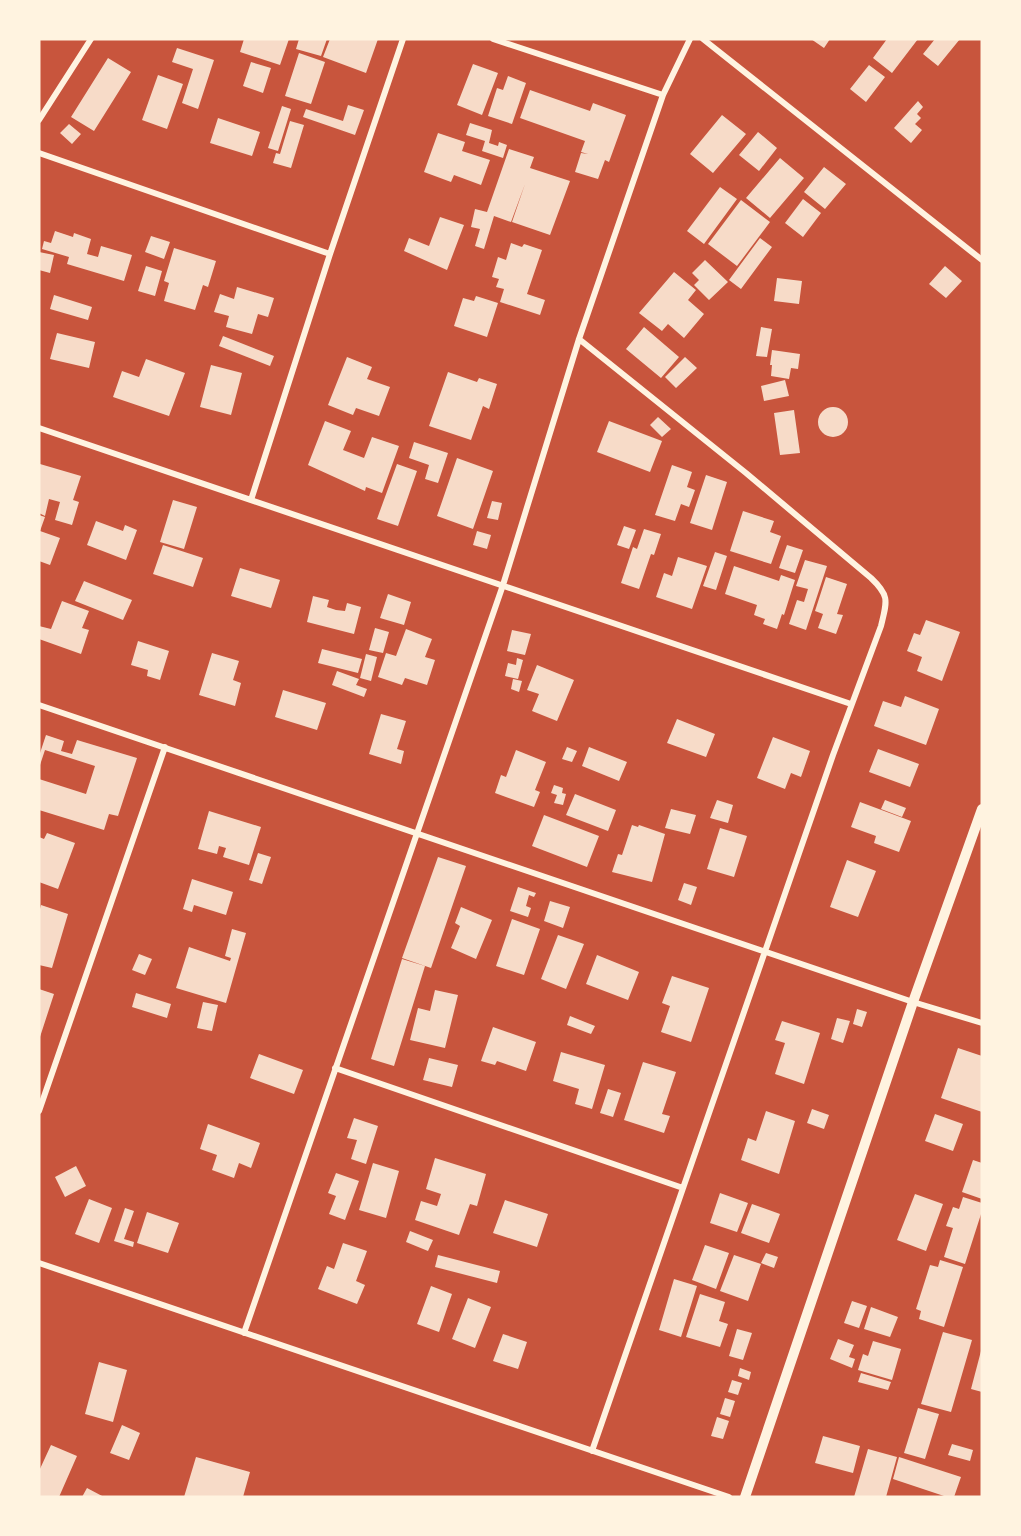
<svg xmlns="http://www.w3.org/2000/svg" width="1021" height="1536" viewBox="0 0 1021 1536" font-family="Roboto,sans-serif">
<style>
.building{fill:#f7dbc8}
.lines{fill:none;stroke-linecap:round;stroke-linejoin:round}
.minor{stroke:#fff3e0;stroke-width:6}
.tertiary{stroke:#fff3e0;stroke-width:10}
</style>
<rect width="100%" height="100%" fill="#c8553d"/>
<path class="building" d="M244 39H289L280 65 240 52Z
M299 39H327L321 56 296 49Z
M330 39H378L366 73 323 57Z
M811 39H830L824 48Z
M887 39H918L892 73 873 58Z
M935 39H960L938 66 923 54Z
M177 48 214 60 198 109 182 103 193 69 172 62Z
M299 53 325 62 311 104 285 96Z
M108 58 131 72 94 131 71 117Z
M251 62 271 68 263 93 243 86Z
M473 64 498 73 482 115 457 105Z
M869 65 885 77 866 102 850 89Z
M158 75 183 84 167 129 142 120Z
M508 76 526 83 512 124 488 116 497 88 503 90Z
M530 90 590 111 593 103 626 115 609 162 605 160 598 179 575 172 581 153 588 154 581 152 585 141 520 118Z
M918 101 923 107 917 114 921 118 915 124 922 130 911 143 894 128Z
M348 105 364 110 355 135 303 117 306 109 343 121Z
M282 106 291 109 278 151 268 148Z
M722 115 746 134 713 173 690 154Z
M218 118 260 132 252 156 210 143Z
M290 121 304 125 291 168 273 163 276 153 280 154Z
M470 123 492 130 489 143 498 146 499 142 507 145 503 158 482 151 485 141 466 135Z
M69 124 81 134 72 144 60 133Z
M758 132 777 148 759 171 739 155Z
M438 133 465 142 462 151 490 160 481 185 454 175 451 182 424 172Z
M509 149 534 157 530 168 570 181 550 235 512 222 525 184 511 222 494 216 484 249 475 246 480 229 471 227 475 209 487 212Z
M780 158 804 178 770 218 746 198Z
M824 167 846 184 825 209 804 192Z
M720 187 737 199 704 244 687 231Z
M803 199 821 213 803 237 785 223Z
M741 200 770 222 737 266 708 244Z
M440 217 464 225 447 270 404 251 409 238 429 246Z
M55 231 73 237 74 233 91 239 87 254 98 257 101 246 132 255 124 281 67 264 69 257 42 249 44 241 51 243Z
M151 236 170 242 164 259 145 252Z
M760 238 772 247 741 289 729 280Z
M511 243 522 247 524 244 542 250 527 294 545 300 540 315 500 302 504 289 496 287 499 279 492 277 498 257 506 260Z
M174 248 216 261 208 287 203 285 195 310 164 301 169 283 164 281Z
M39 252 54 255 50 273 39 270Z
M705 260 728 282 709 300 694 285 699 280 692 273Z
M146 266 162 271 155 296 138 291Z
M945 266 962 281 946 298 929 284Z
M674 272 696 290 688 300 704 314 684 338 668 324 662 331 639 313Z
M777 278 802 281 799 304 774 301Z
M237 287 274 298 268 317 258 314 252 334 226 327 229 316 214 312 220 294 234 299Z
M54 295 92 307 88 320 50 309Z
M476 296 498 303 487 337 454 326 463 298 474 301Z
M644 327 679 357 661 378 626 349Z
M761 327 772 329 767 357 756 356Z
M57 333 95 342 89 368 50 359Z
M223 336 274 356 270 366 219 346Z
M772 350 800 354 798 369 791 368 789 379 771 376 772 365H770Z
M347 357 372 367 367 379 390 387 379 416 356 408 353 415 328 405Z
M685 357 697 368 676 388 665 377Z
M146 359 185 373 169 416 113 397 122 371 139 377Z
M211 365 242 373 231 415 200 407Z
M448 372 477 382 479 378 497 384 489 409 483 406 471 440 429 426Z
M785 380 789 396 764 401 761 386Z
M818 422a15 15 0 1 1 30 0a15 15 0 1 1-30 0Z
M794 410 800 453 780 455 774 413Z
M658 417 671 429 662 437 650 425Z
M325 421 351 431 343 450 364 458 372 437 399 446 382 493 366 487 365 491 308 465Z
M609 421 662 441 650 472 597 452Z
M414 442 448 453 438 483 425 479 429 465 409 458Z
M457 458 493 471 473 529 437 516Z
M40 464 81 476 73 500 79 502 72 525 55 520 60 502 49 499 45 516 39 513Z
M397 464 417 471 398 526 377 519Z
M672 465 692 472 687 487 695 490 689 507 681 504 675 521 655 515Z
M706 475 727 482 712 530 690 523Z
M173 500 197 507 184 549 160 542Z
M492 501 502 503 498 520 487 518Z
M743 511 774 521 770 532 781 536 771 564 730 551Z
M39 515 45 517 40 531 60 538 50 565 39 561Z
M96 521 123 531 125 525 137 530 126 560 87 545Z
M624 526 636 530 629 549 617 545Z
M644 529 661 534 654 555 651 554 639 589 621 583 633 547 637 549Z
M477 531 491 535 487 549 473 545Z
M163 545 203 558 193 587 153 574Z
M787 545 803 550 795 573 779 568Z
M715 552 727 556 716 590 703 586Z
M678 557 707 566 692 609 656 597 664 573 672 576Z
M805 560 827 566 806 630 789 624 797 600 804 602 808 589 796 586Z
M734 566 779 581 781 575 795 580 784 615 782 614 777 629 763 624 765 619 754 615 757 605 725 594Z
M240 568 280 580 271 608 231 596Z
M826 577 847 584 837 614 843 615 836 634 818 628 823 614 815 611Z
M84 581 132 600 123 620 75 601Z
M388 594 411 602 404 625 380 618Z
M313 596 329 600 327 607 336 610 345 611 347 603 361 607 354 634 307 622Z
M62 601 89 611 82 628 89 630 81 654 39 639V626L51 629Z
M926 620 960 632 942 681 917 671 922 657 907 651 914 633 920 635Z
M375 628 389 632 383 653 369 650Z
M406 629 432 639 425 657 435 660 427 685 405 678 402 685 378 677 386 653 396 656Z
M512 630 531 634 525 655 507 651Z
M138 641 169 651 160 680 147 676 148 670 131 665Z
M322 649 362 659 358 673 318 663Z
M212 653 239 661 233 680 241 683 235 706 199 695Z
M366 654 377 657 371 681 360 678Z
M517 658 523 660 518 679 505 676 508 663 516 665Z
M537 665 574 680 557 721 532 711 539 694 527 690Z
M337 671 359 679 356 685 367 689 364 697 332 685Z
M513 679 522 681 519 692 511 689Z
M283 690 326 703 317 730 275 717Z
M905 696 939 709 926 745 874 726 883 701 901 707Z
M381 714 406 721 397 749 404 751 401 764 369 754Z
M677 719 715 734 706 757 667 743Z
M46 735 64 741 61 751 72 754 77 740 137 758 118 816 109 814 104 830 39 810V779L86 794 95 766 45 750 39 768V756Z
M773 737 810 751 801 777 791 773 785 789 757 778Z
M567 747 577 751 572 762 562 759Z
M589 747 627 762 619 781 582 766Z
M878 749 919 764 910 787 869 772Z
M516 750 546 762 535 790 540 792 534 807 495 793 501 775 506 777Z
M554 785 563 788 562 793 566 794 563 805 554 803 557 795 551 793Z
M575 794 616 810 608 831 566 815Z
M717 800 733 805 728 823 710 818Z
M885 800 906 808 902 817 881 809Z
M860 802 911 821 899 852 874 843 876 836 851 827Z
M671 809 696 815 690 834 665 828Z
M209 811 261 827 249 865 223 857 226 848 219 846 217 854 198 849Z
M544 815 599 836 587 867 532 846Z
M632 825 638 827 639 825 665 834 652 882 612 872 618 854 622 855Z
M720 828 747 836 734 877 707 869Z
M47 833 75 843 58 889 39 882V837L44 839Z
M258 853 271 857 262 884 249 880Z
M438 857 466 866 431 968 402 958Z
M847 860 876 871 858 917 830 907Z
M192 879 233 892 226 915 194 905 192 912 183 909Z
M684 883 697 887 691 905 678 900Z
M518 887 536 893 534 897 529 895 526 906 531 908 528 917 510 911Z
M550 901 570 907 563 928 544 921Z
M41 905 68 914 52 968 39 965V913Z
M461 907 492 920 476 959 451 948 460 926 455 923Z
M512 919 540 929 524 975 496 966Z
M232 929 246 933 226 1003 176 988 189 947 230 961 231 958 225 956Z
M558 935 584 944 566 989 541 979Z
M139 954 152 959 145 975 132 970Z
M597 955 639 972 628 1000 586 984Z
M402 959 425 966 394 1066 371 1059Z
M672 976 709 988 691 1042 661 1032 670 1006 662 1003Z
M39 989 54 994 39 1040Z
M435 990 458 995 445 1048 410 1040 418 1008 430 1011Z
M136 993 171 1004 167 1018 132 1007Z
M203 1002 218 1005 212 1031 197 1028Z
M857 1009 867 1012 862 1027 853 1024Z
M570 1016 595 1026 591 1034 567 1025Z
M837 1018 850 1021 843 1043 831 1039Z
M782 1021 820 1033 804 1084 775 1074 785 1043 775 1040Z
M493 1027 536 1042 526 1071 497 1061 495 1065 481 1061Z
M958 1048 982 1056V1112L941 1098Z
M561 1052 605 1065 592 1109 575 1104 579 1089 553 1081Z
M259 1054 303 1070 294 1094 250 1078Z
M429 1058 458 1065 452 1087 423 1080Z
M643 1062 676 1072 662 1114 670 1116 664 1133 624 1120Z
M608 1089 621 1093 613 1117 600 1113Z
M812 1109 829 1115 824 1129 807 1123Z
M766 1111 795 1121 779 1174 741 1160 748 1138 756 1141Z
M935 1114 963 1124 953 1151 925 1141Z
M354 1118 378 1126 366 1164 351 1159 357 1140 347 1138Z
M208 1124 260 1143 251 1168 239 1163 234 1178 212 1170 217 1155 200 1149Z
M435 1158 486 1174 477 1206 470 1204 459 1235 415 1220 421 1201 437 1206 441 1194 426 1189Z
M973 1160 982 1163V1199L962 1192Z
M373 1163 399 1171 386 1218 359 1210Z
M76 1166 86 1186 65 1197 55 1177Z
M336 1173 359 1181 345 1220 329 1214 336 1196 328 1193Z
M720 1193 748 1203 737 1232 710 1223Z
M915 1194 943 1204 926 1251 897 1240Z
M963 1197 982 1203V1211L965 1264 944 1257 953 1228 946 1226 953 1207 959 1209Z
M89 1199 112 1208 99 1243 75 1234Z
M505 1200 548 1214 537 1247 493 1233Z
M752 1204 780 1214 769 1243 741 1233Z
M125 1208 134 1211 124 1239 134 1242 133 1247 114 1241Z
M147 1212 179 1223 168 1253 137 1243Z
M410 1231 433 1240 428 1251 406 1242Z
M343 1243 367 1251 356 1281 365 1285 357 1304 318 1289 327 1266 334 1269Z
M705 1245 729 1253 716 1289 692 1280Z
M766 1253 778 1257 774 1268 761 1263Z
M438 1255 500 1271 497 1283 435 1267Z
M734 1255 761 1264 748 1301 720 1291Z
M940 1260 963 1267 944 1327 919 1319 921 1311 916 1309 930 1265 938 1267Z
M674 1279 697 1286 681 1337 659 1330Z
M431 1286 452 1294 439 1332 417 1324Z
M700 1294 725 1302 719 1321 728 1324 720 1347 686 1337Z
M468 1298 491 1307 475 1348 452 1339Z
M852 1301 867 1306 859 1328 844 1323Z
M871 1307 898 1317 890 1337 864 1329Z
M737 1329 752 1333 743 1360 729 1356Z
M943 1332 972 1340 951 1412 921 1404Z
M503 1334 527 1342 518 1369 493 1361Z
M838 1339 854 1345 849 1357 855 1359 852 1368 830 1359Z
M873 1341 901 1349 892 1380 858 1370 863 1354 868 1356Z
M981 1351 982 1352V1392L971 1389Z
M99 1362 127 1370 113 1422 85 1414Z
M740 1368 751 1372 749 1380 738 1376Z
M861 1373 891 1382 888 1390 858 1382Z
M732 1380 742 1383 738 1395 728 1392Z
M725 1398 735 1401 730 1417 720 1414Z
M918 1408 939 1414 925 1459 904 1453Z
M717 1417 729 1421 723 1439 711 1436Z
M122 1425 140 1433 129 1460 110 1453Z
M823 1436 860 1446 853 1473 815 1463Z
M952 1444 973 1450 970 1461 948 1455Z
M51 1445 77 1456 59 1497H39V1471Z
M868 1449 897 1457 886 1497H854Z
M196 1457 250 1472 243 1497H184Z
M899 1457 961 1477 954 1497H947L893 1479Z
M87 1488 104 1497H82Z"/>
<g class="lines">
<path class="minor" d="M493 39 663 95
M703 39 982 260
M39 120 91 39
M39 153 330 254
M579 339 746 473 871 578C890 596 887 601 881 626L833 755 592 1451
M39 428 851 704
M251 500 330 254 403 39
M39 705 913 1002 982 1023
M335 1068 683 1188
M39 1111 165 747
M39 1263 729 1497
M244 1333 503 585 579 339 663 95 690 39"/>
<path class="tertiary" d="M745 1497 913 1002 982 809"/>
</g>
<rect width="1021" height="1536" fill="none" stroke="#fff3e0" stroke-width="81"/>
</svg>
